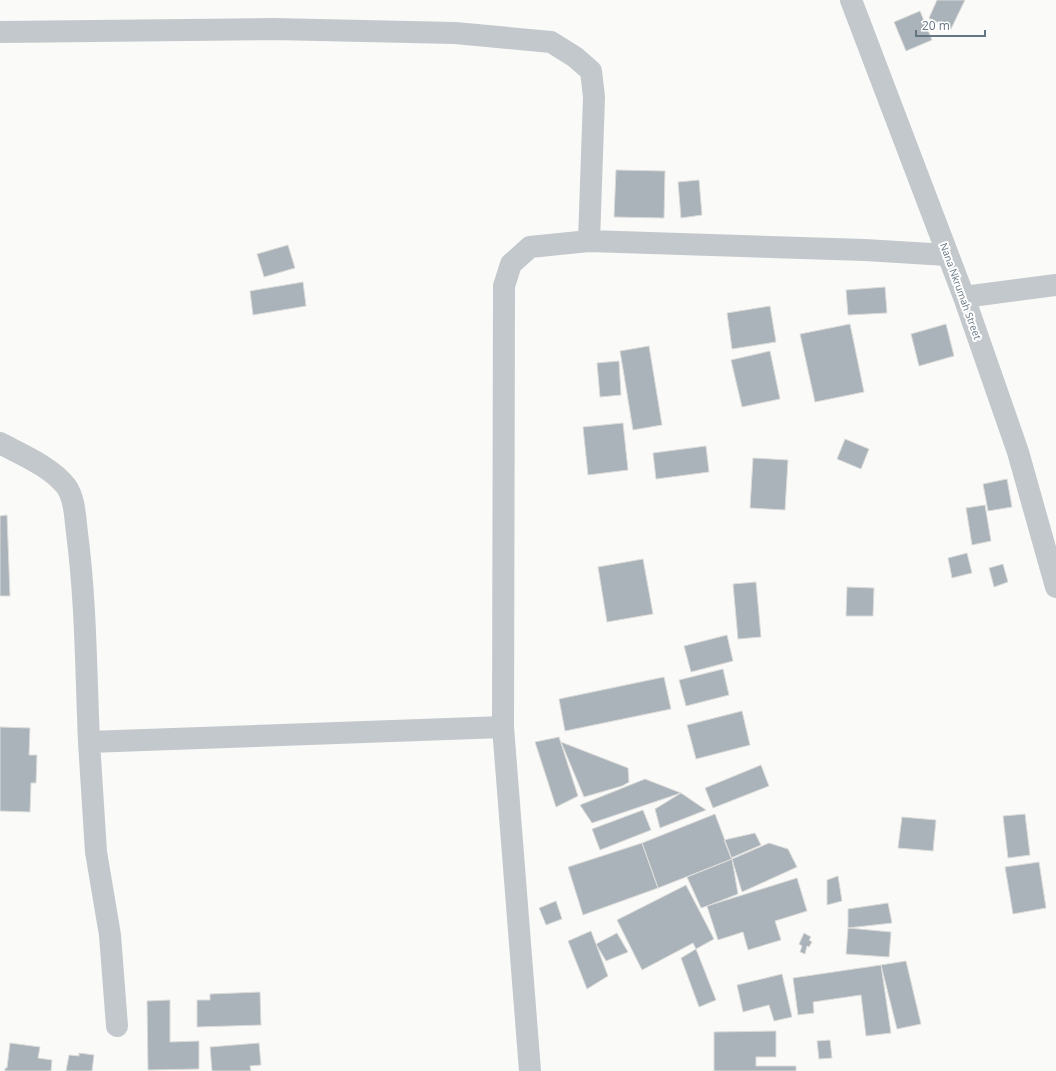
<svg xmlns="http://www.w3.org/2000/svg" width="1056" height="1071" viewBox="0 0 1056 1071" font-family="'Open Sans',sans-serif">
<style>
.building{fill:#aab3b9;stroke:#dcdcda}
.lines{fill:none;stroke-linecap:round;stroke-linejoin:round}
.minor{stroke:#c3c8cc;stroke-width:22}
.labels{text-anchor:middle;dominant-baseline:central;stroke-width:4;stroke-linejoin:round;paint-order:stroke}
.street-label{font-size:10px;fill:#657683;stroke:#fff}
</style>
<rect width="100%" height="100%" fill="#fafaf8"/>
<path class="building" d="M937 0H965L951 29 929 18Z
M920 11 932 40 906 51 894 22Z
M616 170 665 171 664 218 614 217Z
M699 180 702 215 681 218 678 182Z
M288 245 295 268 264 277 257 254Z
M303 282 306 306 253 315 250 291Z
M885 287 887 313 848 315 846 290Z
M770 306 776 342 732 349 727 313Z
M850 324 864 392 815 402 800 334Z
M946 324 954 356 919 366 911 334Z
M649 346 662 425 633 430 620 351Z
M770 351 780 399 742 407 731 360Z
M619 361 621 395 600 397 597 363Z
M623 423 628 470 588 475 583 427Z
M845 439 869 449 861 469 837 459Z
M706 446 709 472 656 479 653 453Z
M753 458 788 460 785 510 750 508Z
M1007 479 1012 507 988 511 983 484Z
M985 505 991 541 972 545 966 508Z
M7 515 10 596H0V516Z
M967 553 972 573 952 578 948 558Z
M643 559 653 614 607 622 598 567Z
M1003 564 1008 582 994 587 989 568Z
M756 582 761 637 738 639 733 584Z
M847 587 874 588 873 616H846Z
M727 635 733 661 691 672 684 646Z
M723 669 729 695 686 706 679 680Z
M664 677 671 709 565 731 559 699Z
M742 711 750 745 696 759 687 725Z
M0 727 30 728 29 755H37L36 783H31L30 812 0 811Z
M559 737 578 796 556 807 535 742Z
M561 742 628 768 629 782 622 786 584 797Z
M761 765 769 786 713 808 705 788Z
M645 779 681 793 592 823 580 805Z
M681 793 706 810 660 828 655 809Z
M643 810 651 830 600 850 592 829Z
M715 814 732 859 658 888 642 843Z
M1025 814 1030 855 1008 858 1003 816Z
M902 817 936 820 933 851 898 848Z
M755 833 761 845 731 858 724 840Z
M642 843 658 888 583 915 568 867Z
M769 843 788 849 797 867 742 892 732 859Z
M732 859 738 894 707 906 701 908 687 877Z
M1039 862 1046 908 1013 914 1005 867Z
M838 876 842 901 827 905V880Z
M797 878 807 911 775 921 781 940 748 950 743 932 718 940 707 906Z
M686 885 714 939 696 949 693 943 642 970 617 920Z
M556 901 562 919 546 925 539 908Z
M888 903 892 923 848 928V909Z
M848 928 891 932 889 957 846 954Z
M591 931 608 976 587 989 568 941Z
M617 933 628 952 606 961 596 944Z
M804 933 811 937 809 940 812 942 809 947 807 946 805 954 800 952 802 946 799 944Z
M696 949 716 1000 699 1007 681 958Z
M906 961 921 1024 897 1029 881 965Z
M881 965 891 1033 866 1036 861 995 813 1002 814 1013 798 1015 793 978Z
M782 974 792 1017 774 1021 769 1005 743 1012 737 985Z
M260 992 261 1025 197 1027V1000H210V994Z
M170 1000V1042L199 1041V1069L148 1070 147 1001Z
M776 1031V1057H756V1066H796V1071H714V1032Z
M830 1040 832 1058 819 1059 817 1041Z
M10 1043 40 1047 38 1058 52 1060 51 1071H5V1068H7Z
M259 1043 261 1065 250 1066 251 1071H212L210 1047Z
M79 1053 94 1055 92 1071H66L69 1055 79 1056Z"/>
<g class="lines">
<path class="minor" d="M851 0 964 297 1018 452 1056 587
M0 32 273 29 455 33 551 42 575 57 591 71 594 97 589 241
M964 297 1056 285
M0 443C22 455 50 466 66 486 75 499 75 517 77 533 86 602 86 673 89 742L503 727
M89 742 96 852 110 935 117 1026
M530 1071 503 727 504 286 511 264 530 247 589 241 865 250 947 255"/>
</g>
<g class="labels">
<g class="street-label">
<text transform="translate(961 291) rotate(70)">Nana Nkrumah Street</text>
</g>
</g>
<path d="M916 30v6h69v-6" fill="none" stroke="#657683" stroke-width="2"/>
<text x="922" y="30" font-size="12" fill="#657683" stroke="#ffffff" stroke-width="3" paint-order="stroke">20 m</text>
</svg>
